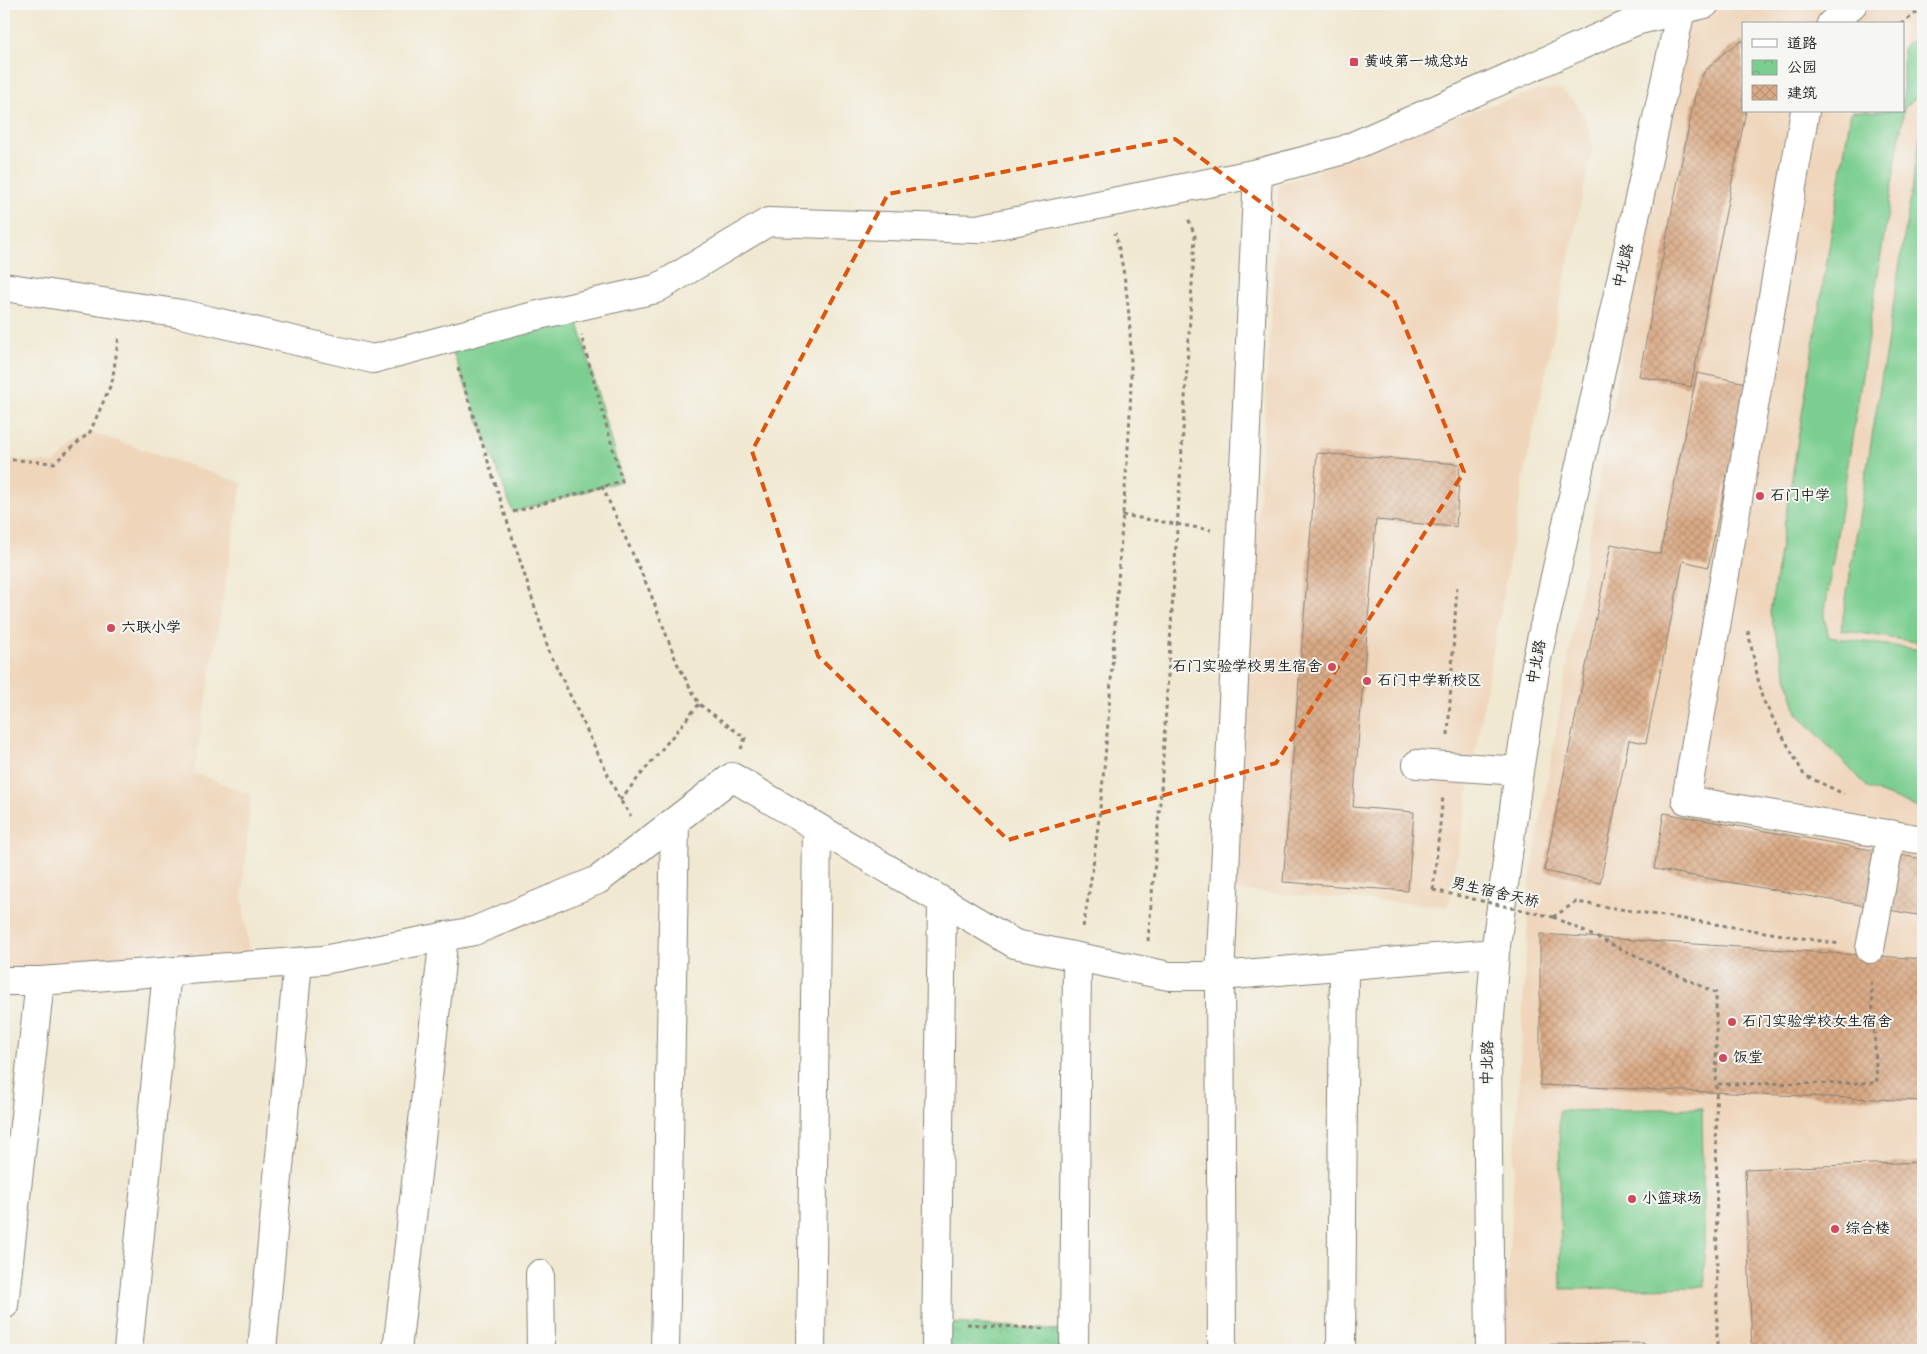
<svg xmlns="http://www.w3.org/2000/svg" width="1927" height="1354" viewBox="0 0 1927 1354" font-family="Mynerve,'LXGW WenKai TC',sans-serif">
<style>
.built{fill:#efd6bb;fill-rule:evenodd}
.park{fill:url(#park-crowns);stroke:#4c7556}
.garden{fill:#7bce90;stroke:#4c7556}
.building{fill:url(#building-cross-hatch)}
.lines{fill:none;stroke-linecap:round;stroke-linejoin:round}
.minor-casing{stroke:#868276;stroke-width:30}
.path{stroke:#868276;stroke-width:3;stroke-dasharray:4 4;stroke-linecap:butt}
.minor{stroke:#fff;stroke-width:28}
.path-bridge{stroke:#868276;stroke-width:3;stroke-dasharray:4 4;stroke-linecap:butt}
.marked{fill:none;stroke:#de560d;stroke-width:4;stroke-dasharray:10 6;stroke-linejoin:round}
.poi-dot{fill:#d1495b;stroke:#f6f6f2;stroke-width:2}
.labels{text-anchor:middle;dominant-baseline:central;stroke-width:4;stroke-linejoin:round;paint-order:stroke}
.poi-label{font-size:15px;fill:#1c1c1c;stroke:#f6f6f2;text-anchor:start}
.street-label{font-size:15px;fill:#1c1c1c;stroke:#f6f6f2}
</style>
<defs>
<pattern id="park-crowns" width="20" height="18" patternUnits="userSpaceOnUse" patternTransform="scale(1.25)"><rect width="20" height="18" fill="#7bce90"/><path d="M2 6a3 3 0 1 1 6 0M12 15a3 3 0 1 1 6 0" fill="none" stroke="#6ab07c"/></pattern>
<pattern id="building-cross-hatch" width="8" height="8" patternUnits="userSpaceOnUse" patternTransform="scale(1.25)"><rect width="8" height="8" fill="#daaa86"/><path d="M0 0l8 8M0 8l8-8" fill="none" stroke="#ba9273"/></pattern>
</defs>
<rect width="100%" height="100%" fill="#f6f6f2"/>
<filter id="ink" filterUnits="userSpaceOnUse"><feTurbulence type="fractalNoise" baseFrequency=".02" numOctaves="2"/><feDisplacementMap in="SourceGraphic" scale="10" xChannelSelector="R" yChannelSelector="G"/><feConvolveMatrix kernelMatrix="1 2 1 2 8 2 1 2 1" color-interpolation-filters="sRGB"/></filter>
<filter id="wash" filterUnits="userSpaceOnUse"><feTurbulence type="fractalNoise" baseFrequency=".0096" numOctaves="4" result="noise"/><feDisplacementMap in="SourceGraphic" scale="20" xChannelSelector="R" yChannelSelector="G"/><feGaussianBlur stdDeviation="1.12" result="paint"/><feColorMatrix in="noise" values="0 0 0 0 0 0 0 0 0 0 0 0 0 0 0 0 0 1.4 0 .05"/><feComposite in="paint" operator="in"/></filter>
<g filter="url(#wash)">
<rect width="100%" height="100%" fill="#f0e8d1"/>
<path class="built" d="M1704 4H1923V1350H1504L1530 881 1681 10ZM1743 24H1903V111H1743Z
M1560 89 1574 100 1586 120 1593 144 1525 472 1448 906 1234 890 1279 185 1441 121 1538 90Z
M90 432 242 483 194 773 251 794 242 897 251 966 4 981V459L54 463Z"/>
<path class="park" d="M936 1322 1074 1331V1350H936Z"/>
<path class="garden" d="M1923 31V90L1904 109 1824 617 1829 637 1923 650V810L1868 788 1797 713 1770 613 1851 111H1903V47Z
M1922 125H1923V643L1841 630Z
M574 308 622 481 513 512 448 339Z
M1702 1108 1705 1287 1561 1289 1559 1111Z"/>
<g id="blocks">
<path class="building" d="M1743 40V111H1746L1691 387 1639 376 1695 95 1704 72 1726 51Z
M1697 373 1746 383 1708 567 1683 561 1646 743 1629 740 1600 883 1544 871 1611 544 1660 554Z
M1317 453 1460 464 1456 527 1376 520 1353 807 1414 812 1408 891 1283 882Z
M1664 813 1923 859V916L1654 869Z
M1540 934 1923 959V1101L1540 1085Z
M1923 1162V1350H1752L1745 1169Z
M1644 1343V1350H1510V1345Z"/>
</g>
</g>
<g filter="url(#ink)">
<use href="#blocks" fill-opacity="0" stroke="#868276" stroke-width="1"/>
<g class="lines">
<defs>
<path id="minor" d="M1831 24 1853 4
M1805 111 1686 800 1923 840
M4 287 182 314 373 359 534 316 656 289 768 222 977 229 1258 173 1344 150 1636 21 1705 4
M1417 764 1519 771
M1870 949 1891 834
M4 981H40L323 960 474 931 598 880 732 777 1015 944 1169 976H1220L1495 953
M540 1274 541 1350
M4 1305 40 981
M128 1350 167 972
M262 1350 298 962
M397 1350 444 936
M665 1350 675 821
M811 1350 817 828
M936 1350 942 902
M1074 1350 1077 957
M1222 1350 1220 976 1258 173
M1341 1350 1344 966
M1490 1350 1487 1055 1495 953 1519 771 1537 658 1681 10"/>
</defs>
<use href="#minor" class="minor-casing"/>
<path class="path" d="M1901 24 1923 8
M458 368 549 651 620 800 631 816
M4 459 54 463 90 432 112 382 119 336
M602 486 650 592 677 663 699 704 745 738 741 749
M513 512 622 481 581 335
M1122 515 1211 530
M1748 631 1762 698 1804 775 1844 794
M1448 735 1457 585
M620 800 699 704
M1433 890 1443 796
M1553 917 1576 902 1840 944
M1553 917 1716 993 1717 1350
M1083 927C1105 808 1110 687 1119 567 1126 456 1144 341 1115 233
M1148 941 1161 790 1195 236 1188 218
M1718 1084 1877 1083 1871 978
M967 1324 1045 1329"/>
<use href="#minor" class="minor"/>
<path class="path-bridge" d="M1433 890 1553 917"/>
</g>
</g>
<path class="marked" d="M1175 139 1394 300 1464 472 1276 763 1008 840 818 656 752 451 888 194Z"/>
<g class="poi-dot">
<rect x="1349" y="57" width="10" height="10" rx="2.5"/>
<circle cx="1760" cy="496" r="5"/>
<circle cx="111" cy="628" r="5"/>
<circle cx="1332" cy="667" r="5"/>
<circle cx="1367" cy="681" r="5"/>
<circle cx="1732" cy="1022" r="5"/>
<circle cx="1723" cy="1058" r="5"/>
<circle cx="1632" cy="1199" r="5"/>
<circle cx="1835" cy="1229" r="5"/>
</g>
<g class="labels">
<g class="poi-label">
<text x="1364" y="62">黄岐第一城总站</text>
<text x="1770" y="496">石门中学</text>
<text x="121" y="628">六联小学</text>
<text x="1322" y="667" text-anchor="end">石门实验学校男生宿舍</text>
<text x="1377" y="681">石门中学新校区</text>
<text x="1742" y="1022">石门实验学校女生宿舍</text>
<text x="1733" y="1058">饭堂</text>
<text x="1642" y="1199">小篮球场</text>
<text x="1845" y="1229">综合楼</text>
</g>
<g class="street-label">
<text transform="translate(1624 266) rotate(-77)">中北路</text>
<text transform="translate(1537 662) rotate(-79)">中北路</text>
<text transform="translate(1495 893) rotate(13)">男生宿舍天桥</text>
<text transform="translate(1488 1063) rotate(-89)">中北路</text>
</g>
</g>
<rect width="1927" height="1354" fill="none" stroke="#f6f6f2" stroke-width="20"/>
<rect x="1742" y="22" width="162" height="90" fill="#f6f6f2" stroke="#9f9f9c"/>
<rect x="1752" y="39" width="25" height="8" fill="#ffffff" stroke="#9f9f9c"/>
<text x="1787" y="48" font-size="15" fill="#1c1c1c">道路</text>
<rect x="1752" y="60" width="25" height="15" fill="url(#park-crowns)" stroke="#9f9f9c"/>
<text x="1787" y="72" font-size="15" fill="#1c1c1c">公园</text>
<rect x="1752" y="85" width="25" height="15" fill="url(#building-cross-hatch)" stroke="#9f9f9c"/>
<text x="1787" y="98" font-size="15" fill="#1c1c1c">建筑</text>
</svg>
